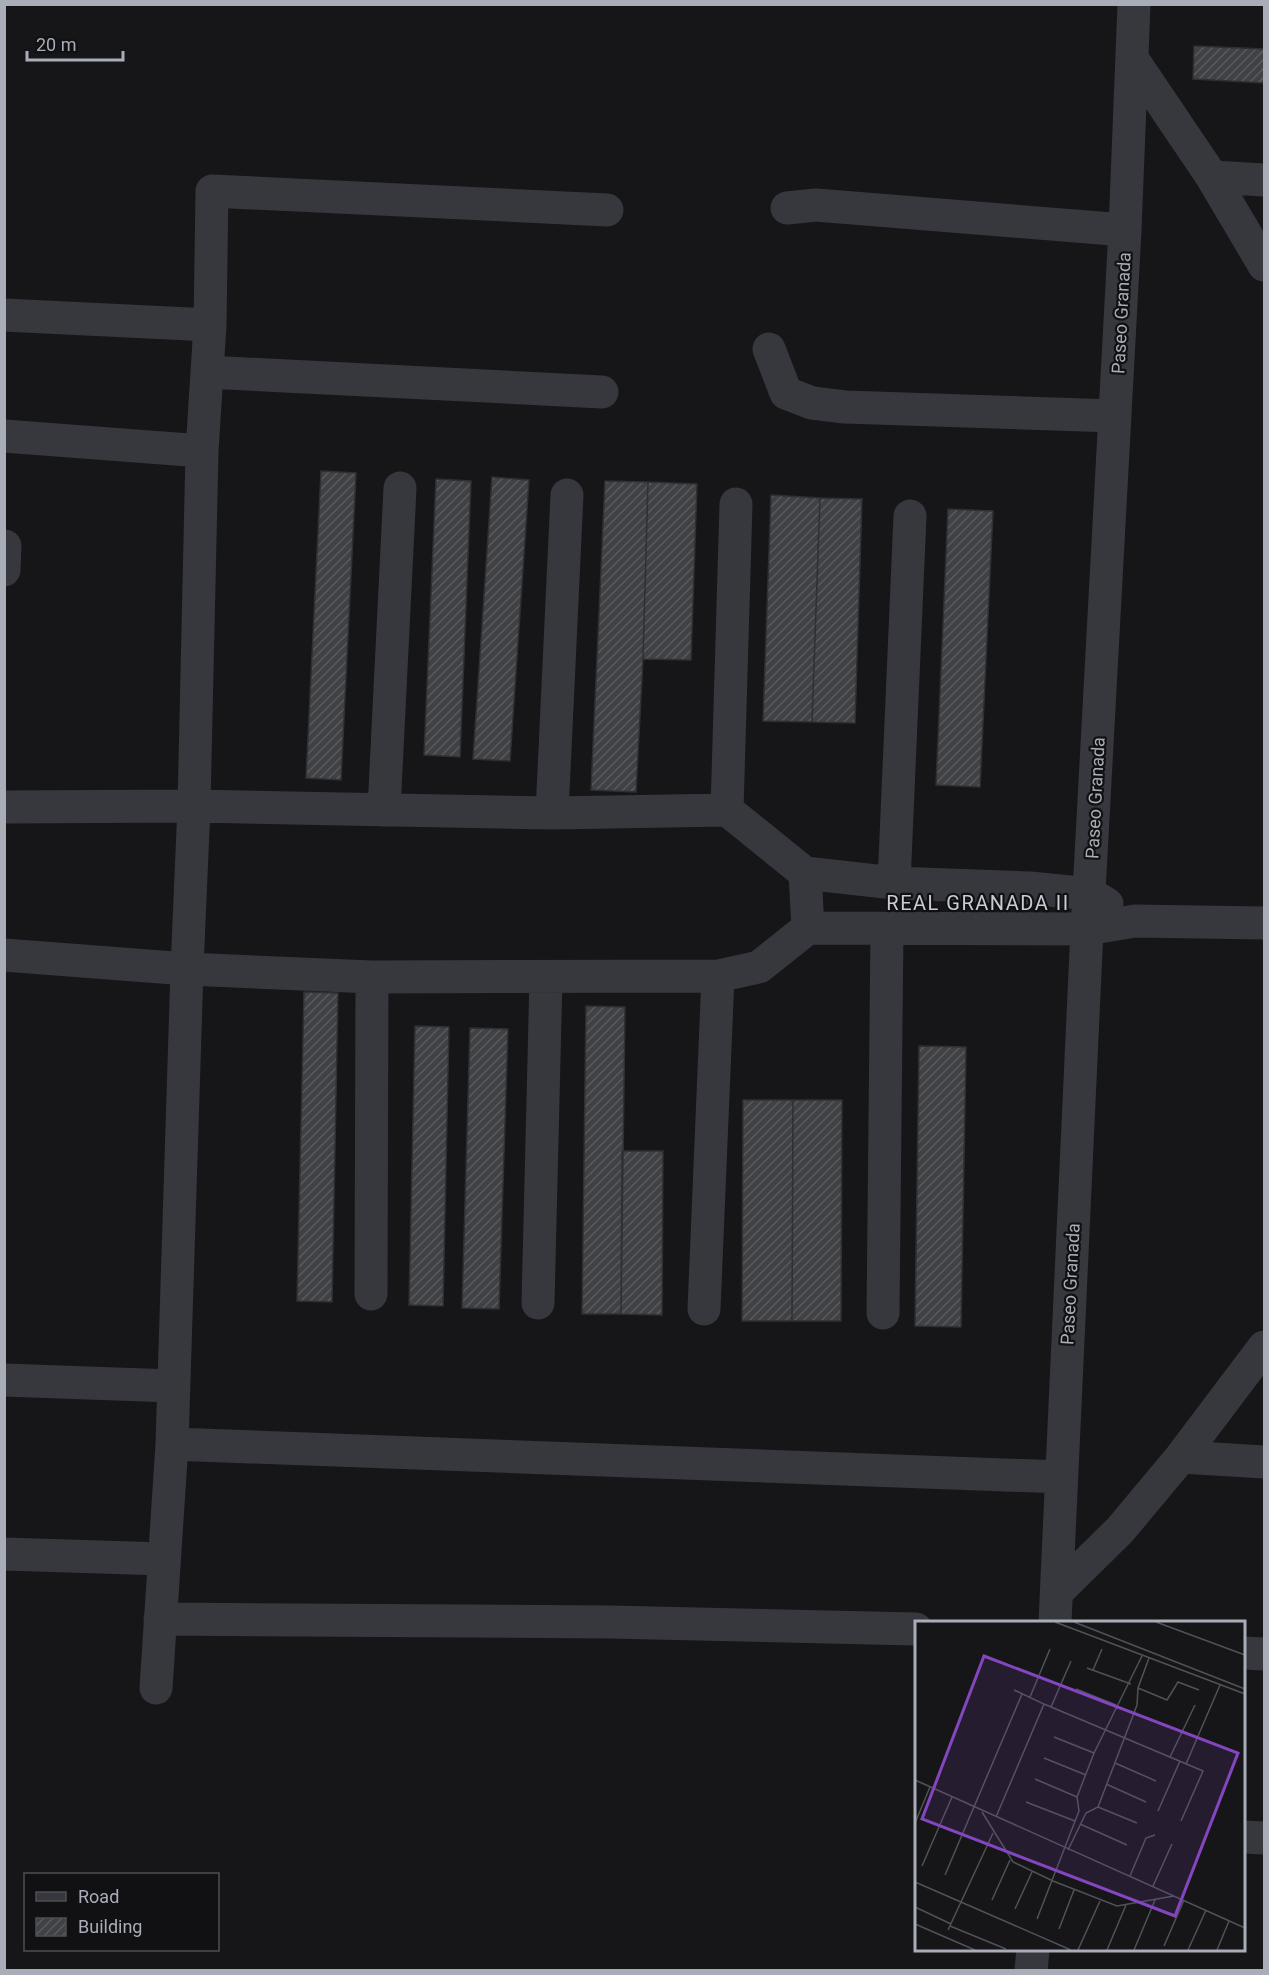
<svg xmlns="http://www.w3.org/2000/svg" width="1269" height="1975" viewBox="0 0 1269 1975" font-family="Roboto,sans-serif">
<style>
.building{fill:url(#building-hatch);stroke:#303034;stroke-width:1.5}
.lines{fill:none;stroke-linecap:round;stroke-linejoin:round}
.minor{stroke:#37383d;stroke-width:33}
.labels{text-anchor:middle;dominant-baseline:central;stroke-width:4.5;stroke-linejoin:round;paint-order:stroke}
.street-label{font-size:18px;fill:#a8adb8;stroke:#111113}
.neighbourhood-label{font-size:20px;letter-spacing:1.5px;fill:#c9ccd4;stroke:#111113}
.inset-road{fill:none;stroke:#505258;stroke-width:1.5}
.view{fill:#8446be;fill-opacity:0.15;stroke:#8446be;stroke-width:3}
.inset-edge{fill:none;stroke:#a8adb8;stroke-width:3}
</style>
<defs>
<pattern id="building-hatch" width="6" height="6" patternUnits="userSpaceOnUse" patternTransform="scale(1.5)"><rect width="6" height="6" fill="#404145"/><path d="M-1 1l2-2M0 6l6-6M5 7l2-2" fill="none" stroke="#595a5e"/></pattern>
</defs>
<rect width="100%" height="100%" fill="#161618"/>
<path class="building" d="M1194 46 1264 49V83L1193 79Z
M321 471 356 473 341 780 306 778Z
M492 477 529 480 510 761 473 759Z
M436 479 471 481 460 757 424 755Z
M605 481 648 482 643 659 636 792 591 790Z
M648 482 697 484 691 660 643 659Z
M771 495 820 498 812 722 763 721Z
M820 498 862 499 855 723 812 722Z
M948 509 993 511 980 787 936 785Z
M304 992 338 993 332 1302 297 1301Z
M586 1006 625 1007 621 1314H582Z
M415 1026 449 1027 443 1306 409 1305Z
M470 1028 508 1029 499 1309 462 1308Z
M919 1046 966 1047 961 1327 915 1326Z
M743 1100H793L792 1321H742Z
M793 1100H842L841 1321H792Z
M622 1151H663L662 1315 621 1314Z"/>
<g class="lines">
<path class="minor" d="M1133 60 1212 177 1264 265
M1212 177 1264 180
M787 208 816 205 1125 230
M4 315 210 325
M769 349 786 393 812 403 845 407 1115 416
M207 372 602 392
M4 436 202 451
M4 570 5 546
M4 807 194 806 552 813 727 810 805 873 894 883 1030 888 1090 894 1107 904
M384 810 400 488
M727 810 736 504
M552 813 567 495
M805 873 808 928
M894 883 910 516
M4 955 187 969 372 977 718 976 759 967 808 928 1087 929 1135 921 1264 923
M371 1294 372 977
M538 1303 546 978
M704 1309 718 976
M883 1313 887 929
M4 1380 173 1386
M172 1444 187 969 194 806 202 451 210 325 212 191 607 210
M1181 1457 1264 1462
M4 1554 164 1559
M1057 1592 1120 1530 1181 1457 1264 1347
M160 1619 610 1622 916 1629
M1055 1622 1087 929 1125 230 1134 4
M1244 1653 1264 1654
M156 1688 172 1444 1061 1477
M1244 1837 1264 1838
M1031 1970 1033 1950"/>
</g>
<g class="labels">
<g class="street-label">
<text transform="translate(1121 313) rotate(-87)">Paseo Granada</text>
<text transform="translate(1095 798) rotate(-87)">Paseo Granada</text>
<text transform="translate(1070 1284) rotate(-87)">Paseo Granada</text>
</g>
<g class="neighbourhood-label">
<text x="978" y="903">REAL GRANADA II</text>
</g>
</g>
<g transform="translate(915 1621)">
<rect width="330" height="330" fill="#161618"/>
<path class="inset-road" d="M140 1 330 73M159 1 330 68M241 1 330 34M172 47 216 63M178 49 187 28M223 67 252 79 263 61 284 69M161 68 201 84M115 76 135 28M129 83 288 150 266 200M136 86 156 40M219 92 253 106M139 116 179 132M255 136 280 84M129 137 171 154M200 142 241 160M271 143 305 64M120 158 162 176M0 159 330 307M191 163 231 181M111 181 160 200M183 186 222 202M243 190 265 140M67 191 98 241 138 260 202 285 259 275M81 196 129 83 99 69M0 202 15 166M165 203 212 224M153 229 171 192 183 186 222 84 223 67 234 37M7 245 37 176M30 254 107 73M215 255 231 217 240 214M0 261 156 329M238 265 257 223M77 279 95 239M0 286 36 303M100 288 117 251M122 298 164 190 162 176 179 132 227 35M0 303 60 329M35 305 91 328M144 308 159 269M33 309 78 212M249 325 269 279M163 329 185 280M192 329 211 284M219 329 240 279M273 329 291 289M302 329 314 300"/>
<path class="view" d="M69 35 323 132 260 295 7 198Z"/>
<rect width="330" height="330" class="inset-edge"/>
</g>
<rect width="1269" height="1975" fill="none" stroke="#a8adb8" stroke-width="12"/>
<rect x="24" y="1873" width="195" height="78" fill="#111113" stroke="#4d4f55" stroke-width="1.5"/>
<rect x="36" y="1892" width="30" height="9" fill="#37383d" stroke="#4d4f55" stroke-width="1.5"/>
<text x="78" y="1903" font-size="18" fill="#a8adb8">Road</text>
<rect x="36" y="1918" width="30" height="18" fill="url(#building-hatch)" stroke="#4d4f55" stroke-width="1.5"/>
<text x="78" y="1933" font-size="18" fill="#a8adb8">Building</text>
<path d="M27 51v9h96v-9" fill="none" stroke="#a8adb8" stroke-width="3"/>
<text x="36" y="51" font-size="18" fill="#a8adb8" stroke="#111113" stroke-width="4.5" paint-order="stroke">20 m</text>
</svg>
